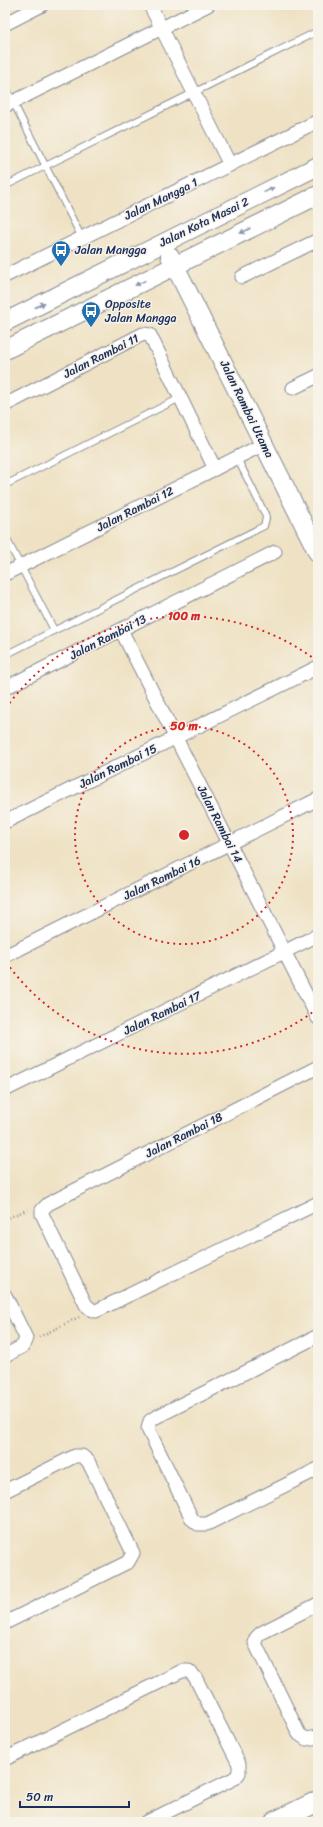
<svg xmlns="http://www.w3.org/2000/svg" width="323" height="1827" font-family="Sriracha,sans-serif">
<rect width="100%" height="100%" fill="#f7f3e8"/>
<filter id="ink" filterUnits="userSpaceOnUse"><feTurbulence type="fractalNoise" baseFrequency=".025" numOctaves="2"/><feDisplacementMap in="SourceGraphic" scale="8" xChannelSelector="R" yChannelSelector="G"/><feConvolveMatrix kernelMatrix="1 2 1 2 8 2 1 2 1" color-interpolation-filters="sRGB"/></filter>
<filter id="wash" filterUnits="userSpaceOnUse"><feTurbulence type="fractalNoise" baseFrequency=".012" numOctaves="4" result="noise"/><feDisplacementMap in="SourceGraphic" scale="16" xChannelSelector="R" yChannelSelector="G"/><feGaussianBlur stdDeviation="0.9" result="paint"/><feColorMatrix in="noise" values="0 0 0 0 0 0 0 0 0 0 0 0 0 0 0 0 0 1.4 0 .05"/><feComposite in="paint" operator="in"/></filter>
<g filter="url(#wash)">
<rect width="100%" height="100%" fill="#efe2c4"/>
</g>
<g filter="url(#ink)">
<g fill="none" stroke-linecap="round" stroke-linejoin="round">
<g stroke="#858891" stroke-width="8">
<g id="lane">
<path d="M5 86 82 238"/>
<path d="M5 186 318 31"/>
<path d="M5 485 180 398"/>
<path d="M5 536 54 630"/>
<path d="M5 655 264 526 266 518 265 514 237 458"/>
</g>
</g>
<g stroke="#858891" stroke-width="15">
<g id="street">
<path d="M150 5 230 165"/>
<path d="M5 24 42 5"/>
<path d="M5 106 208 5"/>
<path d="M5 276 318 121"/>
<path d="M242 277 318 240"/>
<path d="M293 388 318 376"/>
<path d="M5 405 143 334 150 335 215 469"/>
<path d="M5 574 264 444"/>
<path d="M121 630 318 1018"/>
<path d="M5 688 275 552"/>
<path d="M5 822 318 667"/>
<path d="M5 956 318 799"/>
<path d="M318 1067 48 1204 42 1210V1214L86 1305 92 1310 96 1311 318 1203"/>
<path d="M5 1090 318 935"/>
<path d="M5 1295 26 1338 23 1346 5 1356"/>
<path d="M318 1336 156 1417 150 1421 148 1429 192 1519 198 1524H207L318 1469"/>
<path d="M5 1491 75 1456H82L88 1461 133 1553 128 1562 5 1623"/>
<path d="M318 1604 261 1633 256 1638 255 1643 299 1734 306 1739 318 1737"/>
<path d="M5 1759 182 1671H189L195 1677 239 1764V1773L235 1778 147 1822"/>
</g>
</g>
<g stroke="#858891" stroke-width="20">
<g id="secondary">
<path d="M170 256 318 553"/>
<path d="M5 322 318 166"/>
<path d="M5 350 318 195"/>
</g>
</g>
<g stroke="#858891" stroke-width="22">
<path id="primary" d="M275 1822 318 1801"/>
</g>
<g stroke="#858891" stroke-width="2.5" stroke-dasharray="1 3" stroke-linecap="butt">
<path d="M5 1219 29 1209"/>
<path d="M39 1337 79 1317"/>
</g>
<use href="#lane" stroke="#fff" stroke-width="6"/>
<use href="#street" stroke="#fff" stroke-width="13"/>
<use href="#secondary" stroke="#fff" stroke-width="18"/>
<use href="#primary" stroke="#fff" stroke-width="20"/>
</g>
<defs><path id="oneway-solid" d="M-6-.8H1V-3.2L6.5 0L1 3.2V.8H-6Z"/></defs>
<g fill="#8d97ae">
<use href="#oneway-solid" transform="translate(269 190) rotate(-26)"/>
<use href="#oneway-solid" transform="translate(245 231) rotate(154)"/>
<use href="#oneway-solid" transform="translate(140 283) rotate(154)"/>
<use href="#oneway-solid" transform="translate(40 305) rotate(-27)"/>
</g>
</g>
<g fill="none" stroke="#d62828" stroke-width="2" stroke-dasharray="2 4">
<circle cx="184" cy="835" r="109"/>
<path d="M317 1009A219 219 0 0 1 6 962M6 708A219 219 0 0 1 317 661"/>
</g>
<defs>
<g id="bus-pin" transform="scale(1)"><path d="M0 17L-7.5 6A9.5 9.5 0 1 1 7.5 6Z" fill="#1f6fb2" stroke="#f7f3e8"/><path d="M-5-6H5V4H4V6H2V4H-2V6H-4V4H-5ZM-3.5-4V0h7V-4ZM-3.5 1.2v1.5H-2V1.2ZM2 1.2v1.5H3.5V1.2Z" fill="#fff"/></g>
</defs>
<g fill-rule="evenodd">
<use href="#bus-pin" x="61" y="250"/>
<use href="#bus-pin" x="91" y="311"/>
</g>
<g text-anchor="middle" stroke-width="3" stroke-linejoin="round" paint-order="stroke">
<g font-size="12" fill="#1b2f5e" stroke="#f7f3e8">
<text transform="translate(161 199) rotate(-26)" y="4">Jalan Mangga 1</text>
<text transform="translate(204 222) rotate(-26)" y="4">Jalan Kota Masai 2</text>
<text transform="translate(101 356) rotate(-27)" y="4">Jalan Rambai 11</text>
<text transform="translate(247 409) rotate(64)" y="4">Jalan Rambai Utama</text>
<text transform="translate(135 509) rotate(-27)" y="4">Jalan Rambai 12</text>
<text transform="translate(108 637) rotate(-27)" y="4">Jalan Rambai 13</text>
<text transform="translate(118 766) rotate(-26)" y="4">Jalan Rambai 15</text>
<text transform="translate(220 824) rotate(63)" y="4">Jalan Rambai 14</text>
<text transform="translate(162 878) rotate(-26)" y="4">Jalan Rambai 16</text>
<text transform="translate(162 1013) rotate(-26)" y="4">Jalan Rambai 17</text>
<text transform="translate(184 1135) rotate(-27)" y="4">Jalan Rambai 18</text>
</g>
<g font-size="12" fill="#1b2f5e" stroke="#f7f3e8" text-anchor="start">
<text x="75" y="254">Jalan Mangga</text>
<text x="105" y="308">Opposite<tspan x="105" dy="14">Jalan Mangga</tspan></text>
</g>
</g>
<circle cx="184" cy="835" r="6" fill="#d62828" stroke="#f7f3e8" stroke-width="2"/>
<g font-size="12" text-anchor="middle" font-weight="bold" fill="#d62828" stroke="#f7f3e8" stroke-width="3" stroke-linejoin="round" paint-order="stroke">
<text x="184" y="620">100 m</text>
<text x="184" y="730">50 m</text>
</g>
<rect width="323" height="1827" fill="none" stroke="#f7f3e8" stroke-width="20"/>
<path d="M20 1801v6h109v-6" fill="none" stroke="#1b2f5e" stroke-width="2"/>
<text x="26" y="1801" font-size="12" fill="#1b2f5e" stroke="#f7f3e8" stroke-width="3" paint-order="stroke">50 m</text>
</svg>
